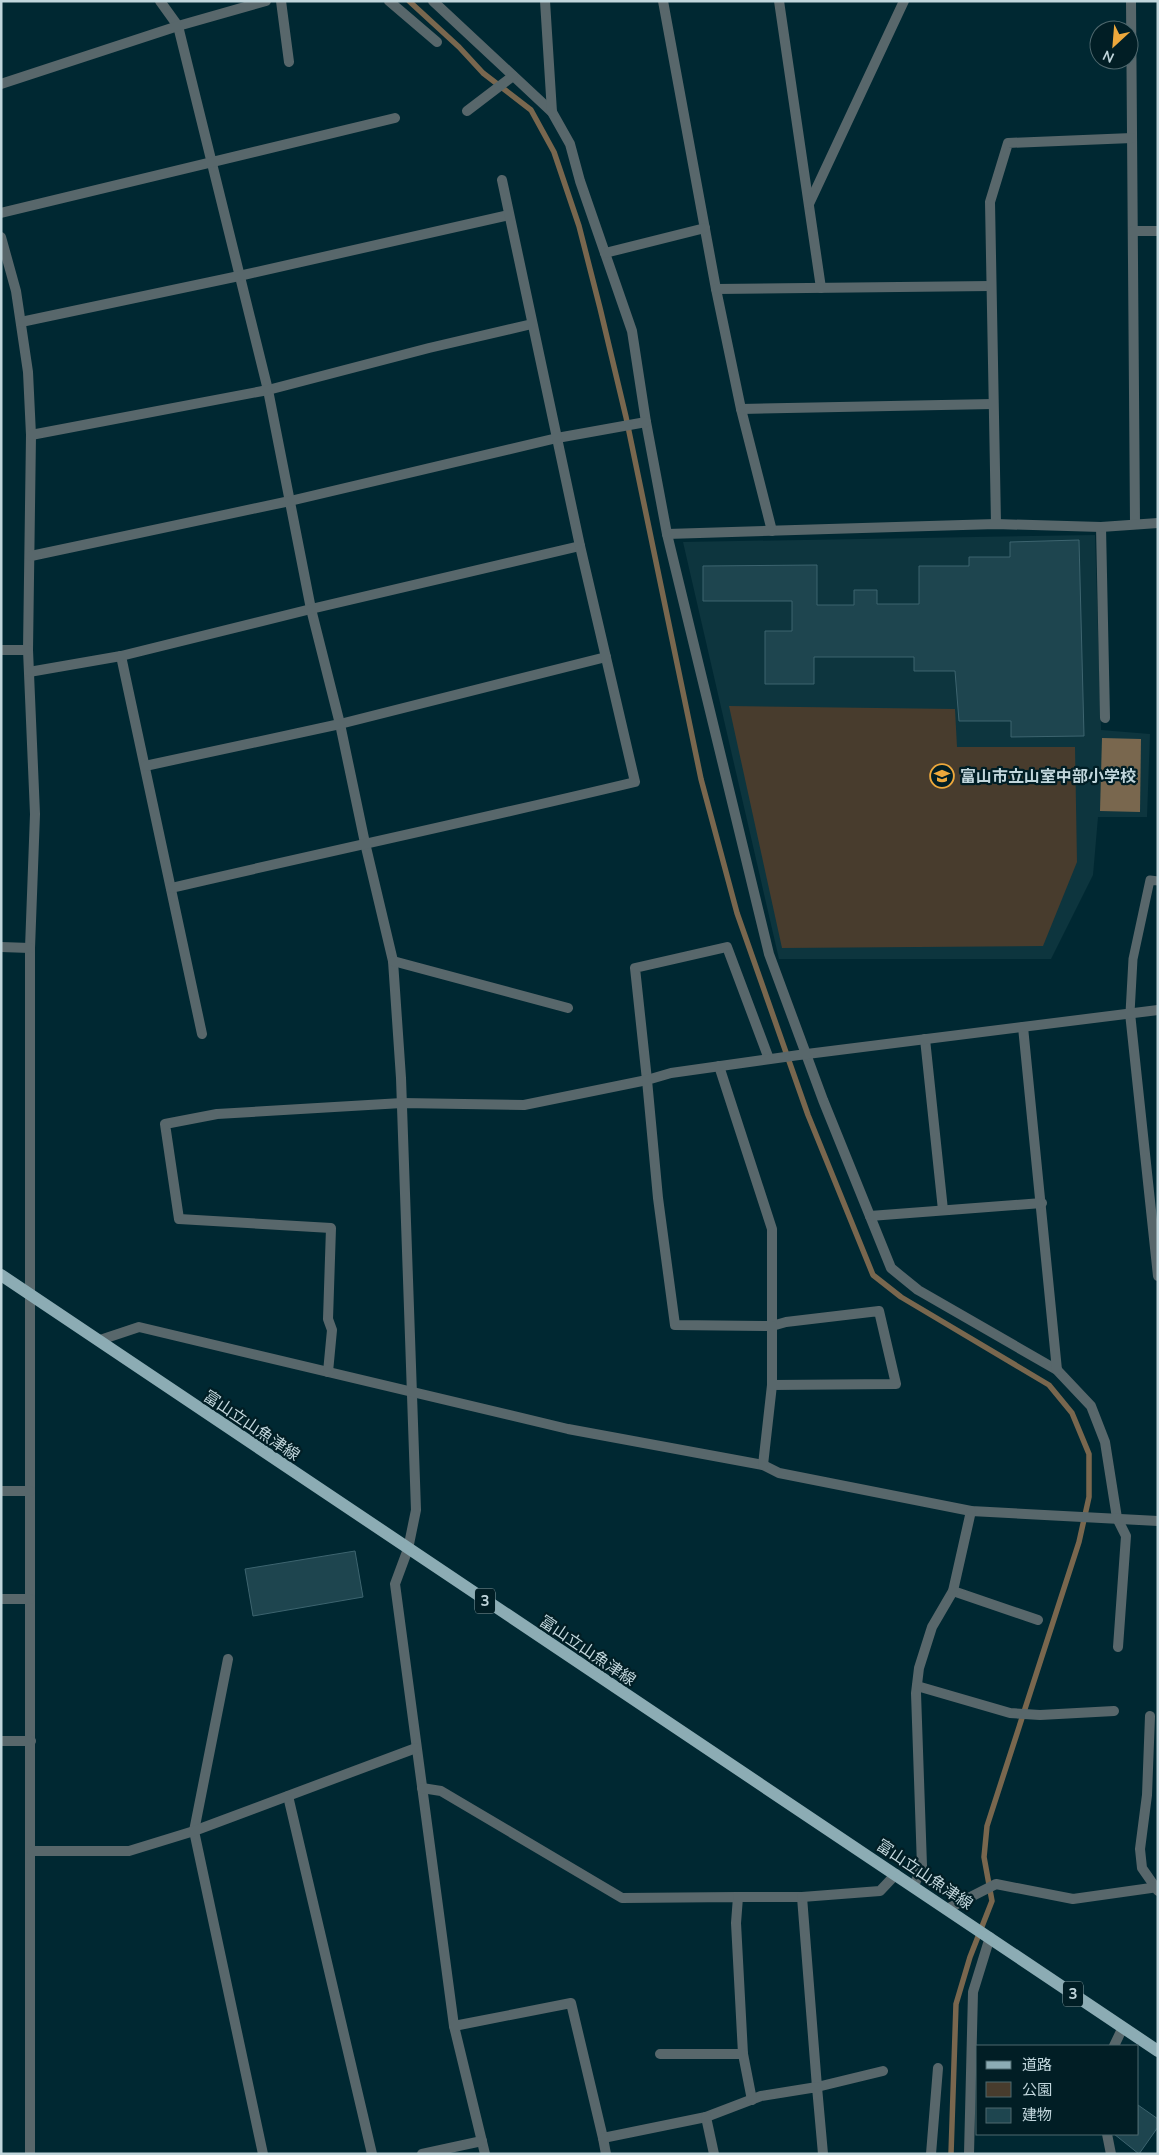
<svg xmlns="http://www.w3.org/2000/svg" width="1159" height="2155" font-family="'Nunito Sans','Noto Sans JP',sans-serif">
<rect width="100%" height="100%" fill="#002832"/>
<path fill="#0d353e" d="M1095 535 1101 730 1150 734 1147 817H1098L1093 875 1051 959H779L683 542Z"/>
<path fill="#483c2d" d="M729 706 955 709 957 747H1075L1077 862 1043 946 782 948Z"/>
<path fill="#79674e" d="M1102 738 1141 739 1140 812 1100 811Z"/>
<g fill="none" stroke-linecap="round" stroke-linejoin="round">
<path stroke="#79674e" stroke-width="5.5" d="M409 1 459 47 483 73 531 110 554 152 579 226 600 308 626 417 701 779 737 913 808 1115 873 1275 901 1297 1049 1385 1072 1413 1089 1454V1497L1079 1542 987 1826 984 1857 992 1901 970 1957 956 2004 951 2154"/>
</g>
<g fill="#1e454f" stroke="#3d646f">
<path d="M1079 540 1084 736 1011 737V721H959L955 671H914V657H814V684H765V631H792V601H703V566L817 565V605H854V590H877V604H919V566H969V557H1010V542Z"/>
<path d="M355 1551 363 1597 253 1616 245 1569Z"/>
<path d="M1138 2105 1158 2119V2127L1139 2154 1114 2134H1138Z"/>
</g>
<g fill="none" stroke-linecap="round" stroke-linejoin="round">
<path stroke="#58676b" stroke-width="9" d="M1130 1013 1133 959 1150 880 1158 881"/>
<g stroke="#58676b" stroke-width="10">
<path d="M160 1 178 26 268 390 311 609 340 724 365 843 393 961 401 1078 416 1510 408 1549 395 1584 454 2026 485 2154"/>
<path d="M281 1 289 62"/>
<path d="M389 1 437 42"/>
<path d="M433 1 552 112 570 144 580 181 632 331 646 422 667 534 769 954 823 1100 891 1268 918 1290 1057 1370 1091 1406 1105 1442 1117 1518 1126 1536 1118 1647"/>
<path d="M545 1 552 112"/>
<path d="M663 1 716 289 741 409 772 531"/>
<path d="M779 1 821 288"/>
<path d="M1131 1 1135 524"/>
<path d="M1 84 178 26 266 1"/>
<path d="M467 111 513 76"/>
<path d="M809 204 904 1"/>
<path d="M1 213 395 118"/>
<path d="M1133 231H1158"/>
<path d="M1 237 16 291 28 372 31 435 28 650 35 814 30 948V2154"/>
<path d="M605 253 705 228"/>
<path d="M716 289 991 286"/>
<path d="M21 322 239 276 509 215"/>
<path d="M741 409 993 404"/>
<path d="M31 435 268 390 429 348 532 324"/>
<path d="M996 524 990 202 1008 143 1132 138"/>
<path d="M1101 527 1105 718"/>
<path d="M667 534 996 524 1101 527 1158 523"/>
<path d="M31 556 290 501 557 438 646 422"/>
<path d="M1 650H28"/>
<path d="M121 656 202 1034"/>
<path d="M29 672 121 656 311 609 580 546"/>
<path d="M145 766 340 724 606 657"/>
<path d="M171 888C326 852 481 819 635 782L580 546 502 180"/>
<path d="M1 947 30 948"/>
<path d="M393 961 568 1008"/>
<path d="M1130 1013 1158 1276"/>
<path d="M1023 1027 1057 1370"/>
<path d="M925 1039 943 1210"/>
<path d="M719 1066 772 1229V1326L786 1322 879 1311 896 1384 772 1385"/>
<path d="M870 1216 1042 1203"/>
<path d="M100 1340 139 1327 568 1429 763 1465 779 1473 971 1511 1158 1521"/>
<path d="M328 1372 332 1330 328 1319 331 1228 179 1219 165 1124 217 1114 402 1103 524 1105 647 1080 635 968 727 947 769 1059"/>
<path d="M763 1465 772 1385V1326L675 1325 658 1198 647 1080 671 1073 799 1055 1158 1010"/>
<path d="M1 1491H30"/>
<path d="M953 1591 1038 1620"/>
<path d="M1 1599H30"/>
<path d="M228 1659 194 1831 263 2154"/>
<path d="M917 1686 1010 1713 1040 1715 1114 1711"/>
<path d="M1150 1716 1147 1795 1140 1849 1142 1868 1158 1891"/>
<path d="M1 1741H31"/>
<path d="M422 1788 441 1791 622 1898 738 1897 736 1923 743 2054"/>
<path d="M288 1796 372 2154"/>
<path d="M32 1851H129L194 1831 416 1748"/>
<path d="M914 1886 922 1866 916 1693 919 1668 932 1627 953 1591 971 1511"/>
<path d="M738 1897H802L817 2087 883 2071"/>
<path d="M802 1897 880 1891 896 1874"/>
<path d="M947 1909 996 1884 1073 1899 1158 1887"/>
<path d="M454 2026 571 2003 603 2138 706 2117 761 2096 817 2087 823 2154"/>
<path d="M1114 2046 1123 2027"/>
<path d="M660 2054H743L752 2100"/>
<path d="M706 2117 714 2154"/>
<path d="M1107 2134 1111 2154"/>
<path d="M603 2138 606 2154"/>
<path d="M422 2154 482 2141"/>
<path d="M931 2154 938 2068"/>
<path d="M969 2154 973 1992 990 1937"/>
</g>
<path stroke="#8cacb4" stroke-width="12" d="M1 1275 1158 2051"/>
</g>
<defs>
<g id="school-ring" transform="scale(1.25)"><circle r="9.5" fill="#011e25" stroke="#eda83c" stroke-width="1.5"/><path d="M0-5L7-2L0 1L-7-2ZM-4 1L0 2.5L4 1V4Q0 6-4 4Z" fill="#eda83c"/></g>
</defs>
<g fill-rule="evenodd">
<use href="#school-ring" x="942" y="776"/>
</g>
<g text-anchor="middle" stroke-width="4.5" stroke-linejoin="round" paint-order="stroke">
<g fill="#011e25" stroke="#879fa5" stroke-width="1">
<rect x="475" y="1588.5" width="20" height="25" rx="4"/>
<rect x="1063" y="1981.5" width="20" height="25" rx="4"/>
</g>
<g font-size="15" font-weight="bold" fill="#c1d6dc">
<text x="485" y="1606">3</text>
<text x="1073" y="1999">3</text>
</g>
<g font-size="16" font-weight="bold" fill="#c1d6dc" stroke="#011e25" text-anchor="start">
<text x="960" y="782">富山市立山室中部小学校</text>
</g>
<g font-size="16" fill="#c1d6dc" stroke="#011e25">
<text transform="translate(252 1425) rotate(34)" y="6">富山立山魚津線</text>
<text transform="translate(588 1650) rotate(34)" y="6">富山立山魚津線</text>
<text transform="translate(925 1874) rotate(34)" y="6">富山立山魚津線</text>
</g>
</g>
<rect width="1159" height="2155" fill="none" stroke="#c1d6dc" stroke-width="5"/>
<rect x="976" y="2045" width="162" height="90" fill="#011e25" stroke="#4e686e"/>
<rect x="986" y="2061" width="25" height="8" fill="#8cacb4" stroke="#4e686e"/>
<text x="1022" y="2070" font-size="15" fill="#c1d6dc">道路</text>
<rect x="986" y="2082" width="25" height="15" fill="#483c2d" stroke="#4e686e"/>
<text x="1022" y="2095" font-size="15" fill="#c1d6dc">公園</text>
<rect x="986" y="2108" width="25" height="15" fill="#1e454f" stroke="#4e686e"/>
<text x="1022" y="2120" font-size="15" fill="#c1d6dc">建物</text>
<g transform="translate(1114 45) rotate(206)"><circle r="24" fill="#011e25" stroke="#4e686e"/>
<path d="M0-4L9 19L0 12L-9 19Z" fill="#eda83c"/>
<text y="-8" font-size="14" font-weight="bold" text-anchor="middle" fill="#c1d6dc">N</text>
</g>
</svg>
